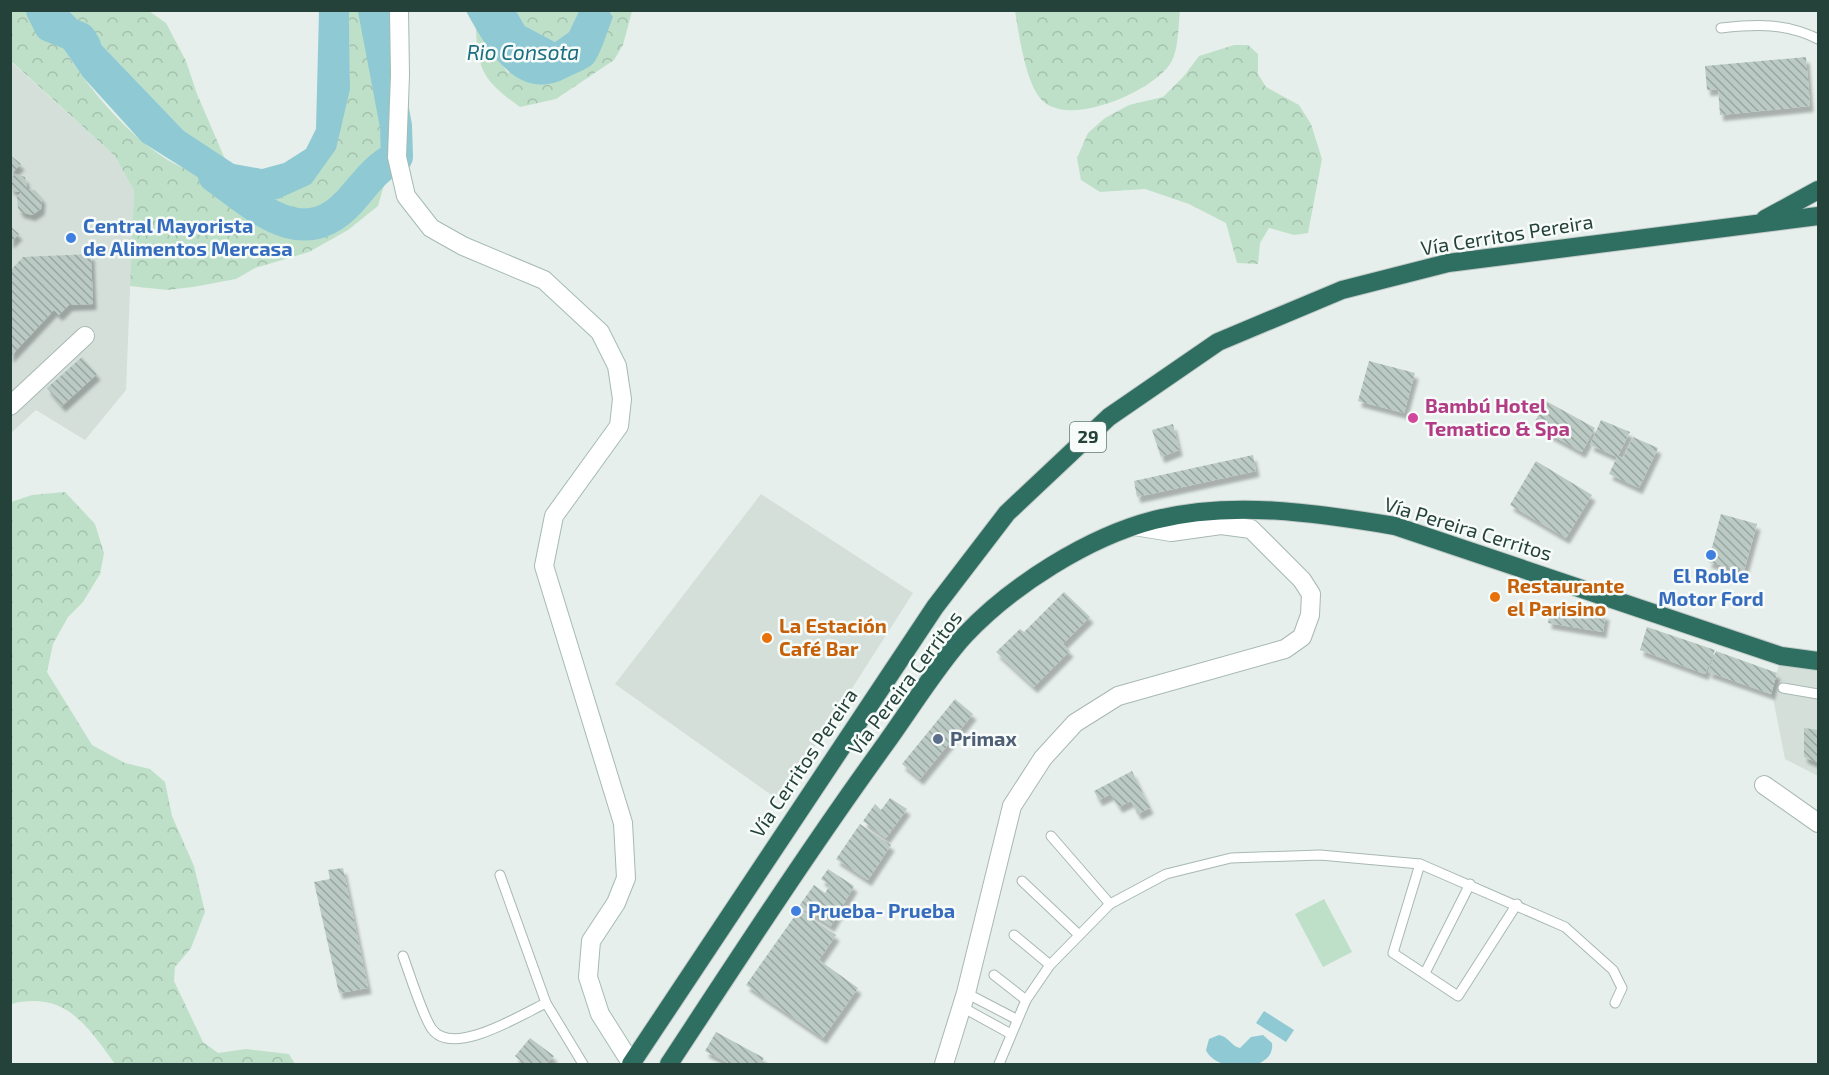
<svg xmlns="http://www.w3.org/2000/svg" width="1829" height="1075" font-family="'Exo 2',sans-serif">
<defs>
<pattern id="forest-crowns" width="20" height="18" patternUnits="userSpaceOnUse" patternTransform="scale(1.5)"><rect width="20" height="18" fill="#bfe0c8"/><path d="M2 6a3 3 0 1 1 6 0M12 15a3 3 0 1 1 6 0" fill="none" stroke="#a4c1ad"/></pattern>
<pattern id="building-back-hatch" width="6" height="6" patternUnits="userSpaceOnUse" patternTransform="scale(1.5)"><rect width="6" height="6" fill="#bbcac4"/><path d="M-1 5l2 2M0 0l6 6M5-1l2 2" fill="none" stroke="#98a6a0"/></pattern>
<filter id="shadow"><feDropShadow dx="3.5" dy="6" stdDeviation="1.5" flood-color="#0004"/></filter>
</defs>
<rect width="100%" height="100%" fill="#e6efeb"/>
<g fill="#d4dfda">
<path d="M10 61 115 156 134 191 126 390 85 440 36 410 11 433Z"/>
<path d="M761 494 913 593 780 801 615 684Z"/>
<path d="M1781 656 1818 661V776L1785 759 1772 693Z"/>
</g>
<g fill="url(#forest-crowns)">
<path d="M10 11H42C69 65 125 140 181 167 211 181 246 188 278 199L350 89 349 11H399L397 157 388 171 378 206 348 230 309 252 255 268 236 279 193 287 167 290 130 286 134 191 115 156 11 61Z"/>
<path d="M69 11H149L166 23 186 61 197 94 225 159 184 131Z"/>
<path d="M516 11H579L569 32 555 42 525 26Z"/>
<path d="M609 11H632L623 45 614 60 556 99 520 107C485 82 477 71 476 28L508 73 613 18Z"/>
<path d="M1015 11V10L1180 11C1178 26 1179 51 1170 64 1152 92 1065 130 1040 98 1025 79 1019 34 1015 11Z"/>
<path d="M1234 45H1248L1258 54V74L1266 87 1299 105 1311 124 1322 159 1308 233 1294 235 1269 228 1260 243 1258 264 1237 263 1226 223 1189 204 1145 189 1100 192 1081 180 1077 158 1088 133 1105 118 1129 105 1163 97 1184 76 1199 56Z"/>
<path d="M65 492 95 524 104 553 100 574 83 602 68 617 53 644 47 672 92 745 125 763 150 769 165 782 172 816 194 866 205 912 191 948 175 967 174 981 203 1042 218 1053 246 1049 289 1054 295 1064H115C86 1024 65 991 11 1004V502L32 495Z"/>
</g>
<path fill="#bfe0c8" d="M1324 899 1352 952 1323 967 1295 914Z"/>
<g fill="#8ec9d4">
<path d="M42 11H69L184 131 234 164 262 169 284 163 306 149 316 129 319 11H349L350 89 336 149 311 184 278 199 249 201 223 193 142 142 83 77 61 45Z"/>
<path d="M466 11H516L525 26 555 42 569 32 579 11H609L613 17C607 31 603 48 595 61 591 68 576 73 568 77 517 105 487 49 466 11Z"/>
<path d="M1264 1011 1294 1030 1286 1042 1256 1023Z"/>
<path d="M1219 1035C1229 1037 1231 1046 1240 1048L1251 1037 1263 1035 1272 1043C1276 1073 1215 1073 1206 1050L1209 1039Z"/>
</g>
<g fill="none" stroke-linecap="round" stroke-linejoin="round">
<g stroke="#8ec9d4" stroke-width="32">
<path d="M42 10 50 26 80 38 85 46"/>
<path d="M214 176C257 207 303 253 350 201 365 184 377 166 397 157L396 126 374 10"/>
</g>
</g>
<g fill="url(#building-back-hatch)" filter="url(#shadow)">
<path d="M1806 57 1810 106 1720 115 1718 89 1707 90 1705 66Z"/>
<path d="M10 155 21 164 10 175Z"/>
<path d="M16 174 25 177 27 186 25 189 35 190 42 198 41 209 32 215 21 212 18 208 17 197 21 192H16L10 187V178Z"/>
<path d="M10 226 19 234 10 243Z"/>
<path d="M91 254 93 304 69 305 59 315 54 310 10 357V271L23 257Z"/>
<path d="M82 357 97 374 62 406 47 388Z"/>
<path d="M1369 361 1415 373 1404 413 1358 401Z"/>
<path d="M1546 401 1595 428 1582 452 1533 425Z"/>
<path d="M1601 420 1630 432 1618 456 1623 458 1633 437 1658 448 1639 488 1609 474 1617 457 1590 445Z"/>
<path d="M1173 424 1179 450 1161 457 1152 430Z"/>
<path d="M1253 455 1256 471 1137 497 1134 481Z"/>
<path d="M1536 461 1592 495 1566 538 1510 505Z"/>
<path d="M1721 514 1757 524 1744 571 1708 562Z"/>
<path d="M1064 592 1090 617 1063 644 1070 651 1034 687 996 652 1020 629 1024 632Z"/>
<path d="M1551 606 1606 614 1603 632 1548 623Z"/>
<path d="M1647 627 1715 650 1705 674 1640 650Z"/>
<path d="M1716 651 1777 673 1771 694 1708 672Z"/>
<path d="M955 699 973 714 920 779 902 764Z"/>
<path d="M1804 728 1818 730V763L1804 757Z"/>
<path d="M1132 771 1150 808 1138 814 1131 801 1119 807 1111 794 1099 800 1094 791Z"/>
<path d="M890 798 907 809 886 838 863 821 875 804 881 810Z"/>
<path d="M860 824 891 845 868 880 836 859Z"/>
<path d="M343 868 368 988 339 993 314 882 330 879 328 870Z"/>
<path d="M828 869 854 886 831 926 799 906 814 885 825 893 830 885 821 879Z"/>
<path d="M799 910 836 935 819 960 858 988 823 1038 746 985Z"/>
<path d="M716 1032 764 1058 760 1064H730L705 1051Z"/>
<path d="M530 1038 554 1056 545 1064H520L522 1062 515 1056Z"/>
</g>
<g fill="none" stroke-linecap="round" stroke-linejoin="round">
<g stroke="#a8b8b2" stroke-width="11">
<g id="lane">
<path d="M1721 28C1757 24 1786 23 1818 39"/>
<path d="M1783 688 1818 694"/>
<path d="M1051 836 1110 904"/>
<path d="M1420 864 1393 953 1458 996 1517 904"/>
<path d="M500 875 546 1003 583 1064"/>
<path d="M1022 881 1078 934"/>
<path d="M1014 935 1050 965"/>
<path d="M403 956C409 972 423 1017 432 1029 453 1058 522 1014 546 1003"/>
<path d="M1425 973 1470 884"/>
<path d="M994 975 1026 1000"/>
<path d="M966 993 1016 1019"/>
<path d="M962 1007 1011 1034"/>
<path d="M999 1064 1026 1000 1050 965 1110 904 1166 874 1231 858 1320 855 1420 864 1565 927 1613 970 1622 988 1615 1003"/>
</g>
</g>
<g stroke="#a8b8b2" stroke-width="20">
<g id="street">
<path d="M10 406 85 336"/>
<path d="M1764 785 1818 823"/>
<path d="M944 1064 966 993 1012 806 1043 758 1075 723 1118 696 1285 649 1302 637 1310 615 1311 594 1302 580 1251 529 1221 525 1171 532 1134 526"/>
</g>
</g>
<g stroke="#a4bbb3" stroke-width="20">
<path id="secondary" d="M399 10 400 75 397 157 406 196 431 228 463 246 544 280 600 332 617 366 622 399 619 426 554 516 544 566 623 823 626 878 616 903 591 941 588 977 600 1014 631 1063"/>
</g>
<g stroke="#c2cac8" stroke-width="20">
<g id="highway">
<path d="M1765 219 1818 190"/>
<path d="M631 1064 935 607 1007 513 1109 417 1218 342 1342 290 1448 263 1818 216"/>
<path d="M669 1064C740 956 810 848 886 743 910 710 938 664 965 635 1011 586 1088 537 1154 520 1232 500 1317 513 1395 526L1781 656 1818 661"/>
</g>
</g>
<use href="#lane" stroke="#fff" stroke-width="9"/>
<use href="#street" stroke="#fff" stroke-width="18"/>
<use href="#secondary" stroke="#fff" stroke-width="18"/>
<use href="#highway" stroke="#2f6f62" stroke-width="18"/>
</g>
<g fill="#3f7fe0" stroke="#f7fbf9" stroke-width="2">
<circle cx="71" cy="238" r="6"/>
<circle cx="1711" cy="555" r="6"/>
<circle cx="796" cy="911" r="6"/>
</g>
<circle fill="#d1479c" stroke="#f7fbf9" stroke-width="2" cx="1413" cy="418" r="6"/>
<g fill="#e8710a" stroke="#f7fbf9" stroke-width="2">
<circle cx="1495" cy="597" r="6"/>
<circle cx="767" cy="638" r="6"/>
</g>
<circle fill="#5c6f8a" stroke="#f7fbf9" stroke-width="2" cx="938" cy="739" r="6"/>
<g text-anchor="middle" stroke-width="5" stroke-linejoin="round" paint-order="stroke">
<rect fill="#f7fbf9" stroke="#637a73" stroke-width="1.5" x="1070" y="422" width="36" height="30" rx="4.5"/>
<g font-size="18" font-weight="bold" fill="#24423a">
<text x="1088" y="443">29</text>
</g>
<g font-size="20" font-weight="bold" fill="#366cbe" stroke="#f7fbf9" text-anchor="start">
<text x="83" y="233">Central Mayorista<tspan x="83" dy="23">de Alimentos Mercasa</tspan></text>
<text x="1711" y="583" text-anchor="middle">El Roble<tspan x="1711" dy="23">Motor Ford</tspan></text>
<text x="808" y="918">Prueba- Prueba</text>
</g>
<g font-size="20" fill="#24423a" stroke="#f7fbf9">
<text transform="translate(1507 235) rotate(-9)" y="7">Vía Cerritos Pereira</text>
<text transform="translate(1468 529) rotate(17)" y="7">Vía Pereira Cerritos</text>
<text transform="translate(905 683) rotate(-53)" y="7">Vía Pereira Cerritos</text>
<text transform="translate(804 763) rotate(-56)" y="7">Vía Cerritos Pereira</text>
</g>
<g font-size="20" font-weight="bold" fill="#b23c85" stroke="#f7fbf9" text-anchor="start">
<text x="1425" y="413">Bambú Hotel<tspan x="1425" dy="23">Tematico &amp; Spa</tspan></text>
</g>
<g font-size="20" font-weight="bold" fill="#c56008" stroke="#f7fbf9" text-anchor="start">
<text x="1507" y="593">Restaurante<tspan x="1507" dy="23">el Parisino</tspan></text>
<text x="779" y="633">La Estación<tspan x="779" dy="23">Café Bar</tspan></text>
</g>
<g font-size="20" font-weight="bold" fill="#4e5e75" stroke="#f7fbf9" text-anchor="start">
<text x="950" y="746">Primax</text>
</g>
<g font-size="21" font-style="italic" fill="#1c6f80" stroke="#f7fbf9">
<text x="523" y="60">Rio Consota</text>
</g>
</g>
<rect width="1829" height="1075" fill="none" stroke="#24423a" stroke-width="24"/>
</svg>
